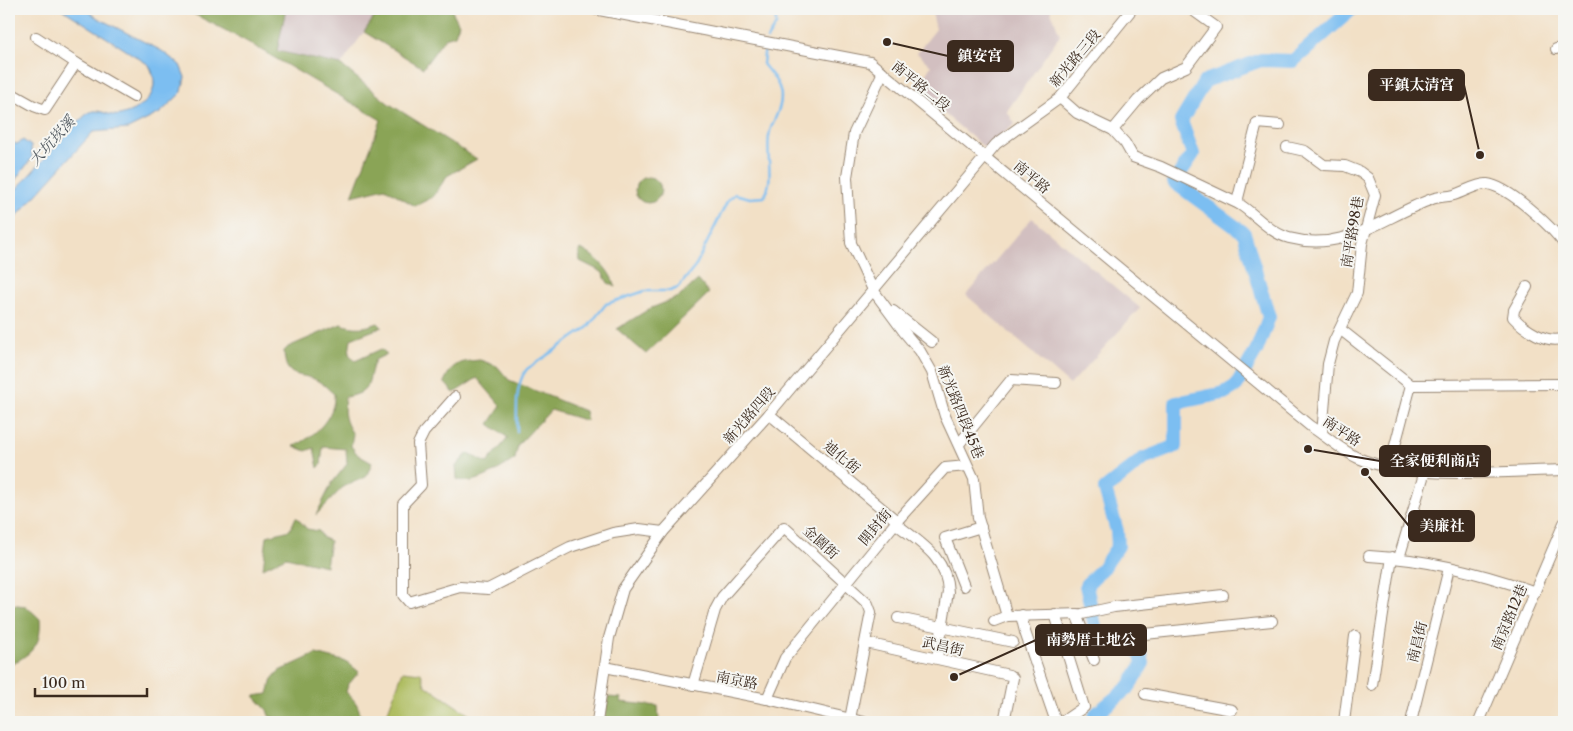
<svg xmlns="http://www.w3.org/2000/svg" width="1573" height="731" font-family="'Libre Caslon Text','Noto Serif TC',serif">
<rect width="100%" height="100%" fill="#f6f6f2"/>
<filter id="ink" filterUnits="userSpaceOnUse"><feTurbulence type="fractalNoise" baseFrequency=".02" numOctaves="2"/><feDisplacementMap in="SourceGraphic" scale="10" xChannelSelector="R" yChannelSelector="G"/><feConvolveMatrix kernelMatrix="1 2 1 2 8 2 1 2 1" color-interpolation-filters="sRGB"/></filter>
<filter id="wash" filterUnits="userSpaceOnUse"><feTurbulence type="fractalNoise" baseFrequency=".0096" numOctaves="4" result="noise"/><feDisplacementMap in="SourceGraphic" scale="20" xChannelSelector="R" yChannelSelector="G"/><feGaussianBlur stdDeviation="1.12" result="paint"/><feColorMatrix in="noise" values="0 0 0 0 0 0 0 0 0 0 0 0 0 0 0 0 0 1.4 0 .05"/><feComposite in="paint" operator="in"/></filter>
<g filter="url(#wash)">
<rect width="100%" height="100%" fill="#f2e0c6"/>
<g fill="#d2bfc0">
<path d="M286 9H380L341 65 277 51Z"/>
<path d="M931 9H1050L1060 35 1007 111 1015 124 985 148 916 90 931 66 917 53 936 29Z"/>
<path d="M1032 218 1140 308 1070 385 966 295Z"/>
</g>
<path fill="#adbc5f" stroke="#74733e" d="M403 671 421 673 425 685 480 722H384Z"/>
<g fill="#8aa456" stroke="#62673a">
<path d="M184 9H286L277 51 341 65 388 103 477 159 447 176 433 197 415 206 385 188 352 196 381 120 244 40Z"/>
<path d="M380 9H451L459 24 455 35 445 38 423 68 364 32Z"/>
<circle cx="648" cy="190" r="13"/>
<path d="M581 249C599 259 608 268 616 287L608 283 602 272 580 261 579 253Z"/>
<path d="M698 280 709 293 646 354 617 329 649 309 679 297Z"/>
<path d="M378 323 382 327 351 339 349 354 355 361 381 349 387 354 375 360C366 382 374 393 345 397 343 413 344 421 353 434L351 446 358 455 372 463 366 477 344 486 316 515 332 483 347 464 346 449 323 447 321 465 318 468 314 448 306 451 294 446C313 438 336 417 334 394 329 390 324 384 318 381 300 371 285 382 284 351L288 347 341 324C355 329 364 328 378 323Z"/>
<path d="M480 360 497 366 509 380 585 411 587 421 551 410 518 445 515 459C501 468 474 488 457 479L456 466 468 453 487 463 508 438 489 424 501 406 477 378 454 393 444 382C453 362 459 362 480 360Z"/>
<path d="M296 517 307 529 319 531 323 538 330 541 326 566 286 557 263 568 267 536 290 530Z"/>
<path d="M9 604 26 606 40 619C42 647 31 653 9 666Z"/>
<path d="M316 654 347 662 359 672 348 685 346 692C356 701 361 708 360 722H283L269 716 267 710 254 696 268 694 272 679 279 671Z"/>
<path d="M608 697 621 698V702L658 706 659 722H604Z"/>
</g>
<g fill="#7bbef1" stroke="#5b7488">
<path d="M62 9H86L96 17 162 51 180 65 185 77 182 92 160 113 128 129 93 132 9 225V197L78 122C83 118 87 112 94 111 102 110 111 117 120 115 146 108 163 91 149 65Z"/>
<path d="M23 140 31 146 32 158 9 188V142L17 144Z"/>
</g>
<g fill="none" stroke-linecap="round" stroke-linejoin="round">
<g stroke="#7bbef1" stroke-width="2.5">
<path d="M767 39 776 25V19L768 9"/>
<path d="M517 432C517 413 514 385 527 369L587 328 606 304 645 291H670L678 288 695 267 728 200 735 194 750 198 764 197C776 177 764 153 770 131 774 118 784 106 780 90 778 80 769 72 763 64L765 45"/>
</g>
<path stroke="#7bbef1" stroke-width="14" d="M1093 722 1096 714 1129 687 1143 663 1140 651 1098 640 1086 585 1103 568 1118 546 1117 531 1105 489 1143 459 1176 446V403L1224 393 1236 386 1257 349 1269 317 1244 233 1174 182 1193 154 1181 121 1205 81 1261 60 1293 61 1352 9"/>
</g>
</g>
<g filter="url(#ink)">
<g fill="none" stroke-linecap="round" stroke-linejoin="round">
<g stroke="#968572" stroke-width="12">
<g id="minor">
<path d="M594 9 870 62 1310 426C1326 436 1342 451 1358 458 1411 481 1506 471 1564 470"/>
<path d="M1556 49 1564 47"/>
<path d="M76 63 134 97"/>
<path d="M883 72 854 133 847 177 851 243 873 290 904 332 920 351 932 372 945 416 974 479 978 518 1007 616"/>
<path d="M9 92 34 106 45 110 76 63 36 37"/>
<path d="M1060 98 1077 113 1113 130 1125 143 1133 157 1161 167 1239 204"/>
<path d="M1280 125 1257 123 1238 198 1239 204C1255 214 1270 233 1289 238 1346 253 1382 217 1432 199 1439 196 1447 197 1454 195 1464 192 1478 183 1487 184 1508 186 1552 227 1564 244"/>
<path d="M1113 130 1138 100 1161 78 1186 67 1216 27 1191 9"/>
<path d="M1287 147 1305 151 1324 165 1345 166 1360 172 1368 178 1375 195 1362 244 1357 293 1334 341 1328 364 1322 434"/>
<path d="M1527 287 1514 310 1513 317C1524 329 1548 345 1564 338"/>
<path d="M893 311 932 342"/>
<path d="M1340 329 1411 385 1389 468"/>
<path d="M1411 385 1564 384"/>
<path d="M455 397 424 432 418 444 421 485 403 504V595L409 602 460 587 488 589 570 547 613 533 639 529 663 532"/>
<path d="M769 414 897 521"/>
<path d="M959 444 1011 380 1056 383"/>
<path d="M895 523C920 543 947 557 948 592L937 658"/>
<path d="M1369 556C1425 559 1482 573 1535 592"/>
<path d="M1399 558 1425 471"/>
<path d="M964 586 945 538 981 527"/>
<path d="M1055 614 1084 707 1062 722"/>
<path d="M1076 614 1094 660"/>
<path d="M1021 615 1025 632 1056 722"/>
<path d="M898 618 1013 642"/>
<path d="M994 621 1007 616 1082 614 1114 607 1223 595"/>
<path d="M1096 639 1272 621"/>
<path d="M866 643 1009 675 1013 678 1004 722"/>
<path d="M605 667 767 699 864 722"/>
<path d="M693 685 715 610 722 597 784 527 868 604 871 612 850 719"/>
<path d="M1372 685 1392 557"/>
<path d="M1145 694 1232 710"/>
<path d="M767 699 785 658 897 521 945 468 967 466"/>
<path d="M597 722 609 638 623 589 663 532 769 414 996 144 1060 98 1132 9"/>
<path d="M1344 722 1355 636"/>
<path d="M1411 722 1449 568"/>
<path d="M1479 722 1564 523"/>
</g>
</g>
<use href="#minor" stroke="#fff" stroke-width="10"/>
</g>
</g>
<g text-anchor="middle" stroke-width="4" stroke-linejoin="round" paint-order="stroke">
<g font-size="14" fill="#3b2a1e" stroke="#f6f6f2">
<text transform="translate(1075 58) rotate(-50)" y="5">新光路三段</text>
<text transform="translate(921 86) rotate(39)" y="5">南平路二段</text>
<text transform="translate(1032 177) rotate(40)" y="5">南平路</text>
<text transform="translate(1352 232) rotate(-80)" y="5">南平路98巷</text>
<text transform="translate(961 412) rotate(68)" y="5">新光路四段45巷</text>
<text transform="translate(749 415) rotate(-49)" y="5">新光路四段</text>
<text transform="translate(1342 431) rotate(34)" y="5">南平路</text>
<text transform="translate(842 457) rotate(40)" y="5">迪化街</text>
<text transform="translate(875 527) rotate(-50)" y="5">開封街</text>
<text transform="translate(821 542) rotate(42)" y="5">金園街</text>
<text transform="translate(1509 617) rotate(-67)" y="5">南京路12巷</text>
<text transform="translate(1417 642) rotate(-76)" y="5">南昌街</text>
<text transform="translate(943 646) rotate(13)" y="5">武昌街</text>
<text transform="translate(737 680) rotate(11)" y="5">南京路</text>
</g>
<g font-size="15" font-style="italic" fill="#4e565d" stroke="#f6f6f2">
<text transform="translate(52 141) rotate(-48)" y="5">大坑崁溪</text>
</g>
</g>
<path fill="none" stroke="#3b2a1e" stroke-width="2" d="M887 42L948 56M1480 155L1464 85M1308 449L1380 461M1365 472L1409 526M954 677L1036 640"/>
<g fill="#3b2a1e" stroke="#f6f6f2" stroke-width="2">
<circle cx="887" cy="42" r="5"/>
<circle cx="1480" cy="155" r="5"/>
<circle cx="1308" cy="449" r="5"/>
<circle cx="1365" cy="472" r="5"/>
<circle cx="954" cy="677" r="5"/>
</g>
<g fill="#3b2a1e" stroke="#3b2a1e" stroke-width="2">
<rect x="948" y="41" width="65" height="30" rx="5"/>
<rect x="1369" y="70" width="95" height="30" rx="5"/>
<rect x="1380" y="446" width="110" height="30" rx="5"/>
<rect x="1409" y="511" width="65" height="30" rx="5"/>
<rect x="1036" y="625" width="110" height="30" rx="5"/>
</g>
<g font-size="15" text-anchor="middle" font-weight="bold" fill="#fff">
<text x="980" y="61">鎮安宮</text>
<text x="1417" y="90">平鎮太清宮</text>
<text x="1435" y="466">全家便利商店</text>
<text x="1442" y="531">美廉社</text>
<text x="1091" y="645">南勢厝土地公</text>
</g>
<rect width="1573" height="731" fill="none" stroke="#f6f6f2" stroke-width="30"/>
<path d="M35 688v8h112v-8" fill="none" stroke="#3b2a1e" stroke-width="2.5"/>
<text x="42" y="688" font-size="15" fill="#3b2a1e" stroke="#f6f6f2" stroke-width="4" paint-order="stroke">100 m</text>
</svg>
